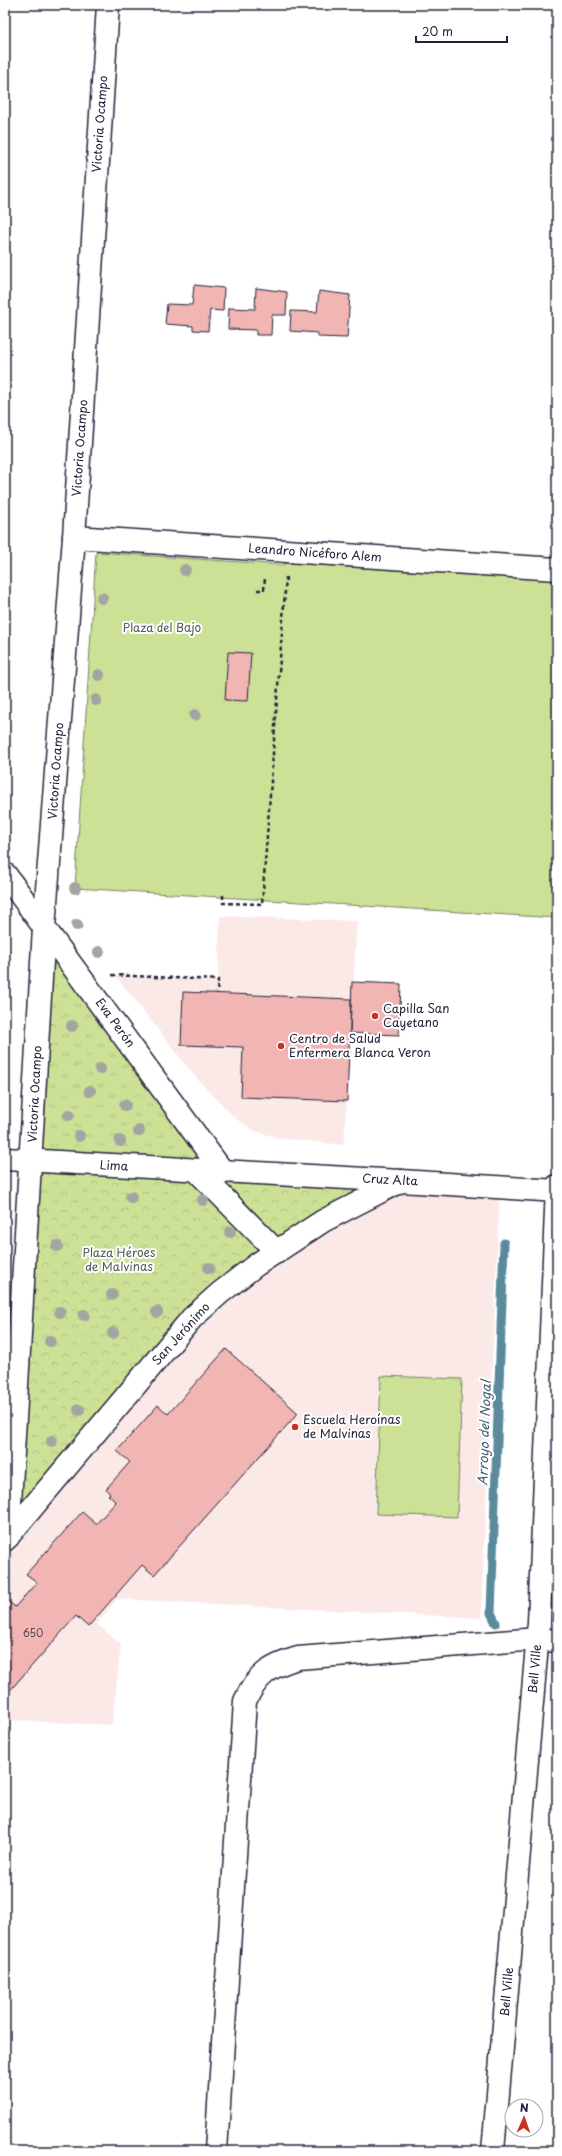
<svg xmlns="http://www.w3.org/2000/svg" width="562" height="2156" font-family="'Playpen Sans',sans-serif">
<defs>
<pattern id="grass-tufts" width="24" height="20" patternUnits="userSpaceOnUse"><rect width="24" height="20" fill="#cce196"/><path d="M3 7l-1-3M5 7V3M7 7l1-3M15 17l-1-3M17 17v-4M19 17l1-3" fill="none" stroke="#afc182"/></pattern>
<pattern id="forest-crowns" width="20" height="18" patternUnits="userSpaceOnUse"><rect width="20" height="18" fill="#cce196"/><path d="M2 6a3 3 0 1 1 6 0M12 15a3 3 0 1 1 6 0" fill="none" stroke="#afc182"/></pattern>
</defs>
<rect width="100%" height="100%" fill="#fff"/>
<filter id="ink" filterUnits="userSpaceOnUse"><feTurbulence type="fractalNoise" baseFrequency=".025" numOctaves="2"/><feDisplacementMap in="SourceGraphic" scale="8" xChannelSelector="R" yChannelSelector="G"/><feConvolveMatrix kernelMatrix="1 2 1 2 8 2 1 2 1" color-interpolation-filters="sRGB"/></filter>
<g filter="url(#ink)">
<g fill="#fbe9e8">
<path d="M220 916 357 921 344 1145 278 1138 255 1131 236 1119 197 1079 115 975 218 980Z"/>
<path d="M401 1181 500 1186 481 1618 117 1599 97 1624 121 1645 112 1725 5 1720V1540L192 1318Z"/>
</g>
<path fill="url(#grass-tufts)" stroke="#778268" d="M44 928 223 1172 31 1161Z"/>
<path fill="url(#forest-crowns)" stroke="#778268" d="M31 1161 401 1181 220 1293 8 1537Z"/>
<g fill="#cce196" stroke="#778268">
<path d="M96 552 282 565 287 563 557 580V918L75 888Z"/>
<path d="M381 1376 462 1379 457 1517 376 1514Z"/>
</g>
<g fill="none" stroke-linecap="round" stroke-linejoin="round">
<path stroke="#5a8a9c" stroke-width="9" d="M496 1623 491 1613 504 1243"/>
</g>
<g fill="#f1b5b3" stroke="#22223b">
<path d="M194 285 224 288 223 311 210 310 208 331 193 330V326L165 324 167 304 192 305Z"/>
<path d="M256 288 287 292 286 315H272L271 335H256V330L228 329 229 308 255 309Z"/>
<path d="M319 291 350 295 347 338 318 337V333L290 331 291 311 317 312Z"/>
<path d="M228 652 251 653 248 701 225 700Z"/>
<path d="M352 982 401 984 399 1035 350 1033Z"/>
<path d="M183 992 351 999 347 1101 241 1097 243 1047 181 1045Z"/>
<path d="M226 1349 298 1413 154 1575 142 1565 88 1627 76 1616 5 1696V1604L8 1601 15 1607 37 1582 26 1574 82 1512 96 1524 116 1502 108 1495 110 1494 106 1489 130 1462 117 1451 158 1405 168 1414Z"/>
</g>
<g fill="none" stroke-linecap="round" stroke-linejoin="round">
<g stroke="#22223b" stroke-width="25">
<g id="street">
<path d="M74 537 557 569"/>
<path d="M5 874 223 1172"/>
<path d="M5 1159 401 1181"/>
<path d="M196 1170 277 1252"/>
<path d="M8 1537 44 928 74 537 108 5"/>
<path d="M216 2151 245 1701C257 1675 270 1666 298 1658L537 1639 557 1641"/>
<path d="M493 2151 539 1622 557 1186"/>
</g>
</g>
<g stroke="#22223b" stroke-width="25">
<path id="secondary" d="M5 1540 192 1318 220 1293 256 1265 323 1221 401 1181 557 1191"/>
</g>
<g stroke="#22223b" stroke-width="2.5" stroke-dasharray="4 3" stroke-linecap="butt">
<path d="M257 590H264L265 577"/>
<path d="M223 895V903L262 904 286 577"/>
<path d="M112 975 218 980 217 994"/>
</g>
<use href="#street" stroke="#fff" stroke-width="22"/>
<use href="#secondary" stroke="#fff" stroke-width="22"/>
</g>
<g fill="#a2a5a2">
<circle cx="185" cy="570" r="6"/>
<circle cx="102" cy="598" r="6"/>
<circle cx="99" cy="675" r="6"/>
<circle cx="96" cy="700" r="6"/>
<circle cx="195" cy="715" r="6"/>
<circle cx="75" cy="888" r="6"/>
<circle cx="77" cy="925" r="6"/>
<circle cx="99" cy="952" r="6"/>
<circle cx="72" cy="1026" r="6"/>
<circle cx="100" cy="1069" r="6"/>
<circle cx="90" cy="1091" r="6"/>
<circle cx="125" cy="1105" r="6"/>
<circle cx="69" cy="1115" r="6"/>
<circle cx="139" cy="1131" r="6"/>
<circle cx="79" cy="1136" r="6"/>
<circle cx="120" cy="1141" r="6"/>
<circle cx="131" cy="1197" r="6"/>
<circle cx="203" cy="1200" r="6"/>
<circle cx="230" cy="1232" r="6"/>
<circle cx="57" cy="1246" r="6"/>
<circle cx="209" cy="1268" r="6"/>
<circle cx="112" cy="1295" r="6"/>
<circle cx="60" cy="1312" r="6"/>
<circle cx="157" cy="1312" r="6"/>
<circle cx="84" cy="1315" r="6"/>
<circle cx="113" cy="1333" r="6"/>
<circle cx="50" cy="1341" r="6"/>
<circle cx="79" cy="1410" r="6"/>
<circle cx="52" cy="1441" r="6"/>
</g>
</g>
<g fill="#c8321e" stroke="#fff" stroke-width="1.5">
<circle cx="375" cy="1016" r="4"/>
<circle cx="281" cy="1046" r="4"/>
<circle cx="295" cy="1427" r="4"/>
</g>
<g text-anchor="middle" stroke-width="4" stroke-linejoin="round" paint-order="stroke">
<g font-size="10" fill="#564759">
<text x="33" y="1637">650</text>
</g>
<g font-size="12" fill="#22223b" stroke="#fff">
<text transform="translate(100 124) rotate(-86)" y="4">Victoria Ocampo</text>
<text transform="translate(80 448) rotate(-86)" y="4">Victoria Ocampo</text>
<text transform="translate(315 553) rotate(4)" y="4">Leandro Nicéforo Alem</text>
<text transform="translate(56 771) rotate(-86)" y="4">Victoria Ocampo</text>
<text transform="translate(115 1023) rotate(54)" y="4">Eva Perón</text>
<text transform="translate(35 1094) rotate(-87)" y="4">Victoria Ocampo</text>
<text transform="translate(114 1166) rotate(3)" y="4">Lima</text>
<text transform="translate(390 1180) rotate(3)" y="4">Cruz Alta</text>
<text transform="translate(181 1334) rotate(-48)" y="4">San Jerónimo</text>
<text transform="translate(535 1669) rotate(-85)" y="4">Bell Ville</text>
<text transform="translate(507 1992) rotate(-85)" y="4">Bell Ville</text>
</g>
<g font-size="12" fill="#555b56" stroke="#fff">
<text x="162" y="632">Plaza del Bajo</text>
<text x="119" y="1257">Plaza Héroes<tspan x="119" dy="14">de Malvinas</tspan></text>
</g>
<g font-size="12" fill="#22223b" stroke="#fff" text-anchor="start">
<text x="383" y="1013">Capilla San<tspan x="383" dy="14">Cayetano</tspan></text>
<text x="289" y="1043">Centro de Salud<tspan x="289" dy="14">Enfermera Blanca Veron</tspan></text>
<text x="303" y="1424">Escuela Heroínas<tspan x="303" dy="14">de Malvinas</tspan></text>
</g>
<g font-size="13" font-style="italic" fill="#435f74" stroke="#fff">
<text transform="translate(484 1433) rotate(-88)" y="5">Arroyo del Nogal</text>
</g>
</g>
<rect width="562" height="2156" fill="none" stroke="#fff" stroke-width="20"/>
<rect x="10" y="10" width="542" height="2136" fill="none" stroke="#22223b" stroke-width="1.5" filter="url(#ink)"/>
<g transform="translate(524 2118) rotate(2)"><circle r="19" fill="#ffffff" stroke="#a7a7b1"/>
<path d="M0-3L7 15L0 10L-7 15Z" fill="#c8321e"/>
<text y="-6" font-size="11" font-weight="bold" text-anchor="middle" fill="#22223b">N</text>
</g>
<path d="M416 36v6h91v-6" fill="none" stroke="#22223b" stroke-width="2"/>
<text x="422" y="36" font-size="12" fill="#22223b" stroke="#ffffff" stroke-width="3" paint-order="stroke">20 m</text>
</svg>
